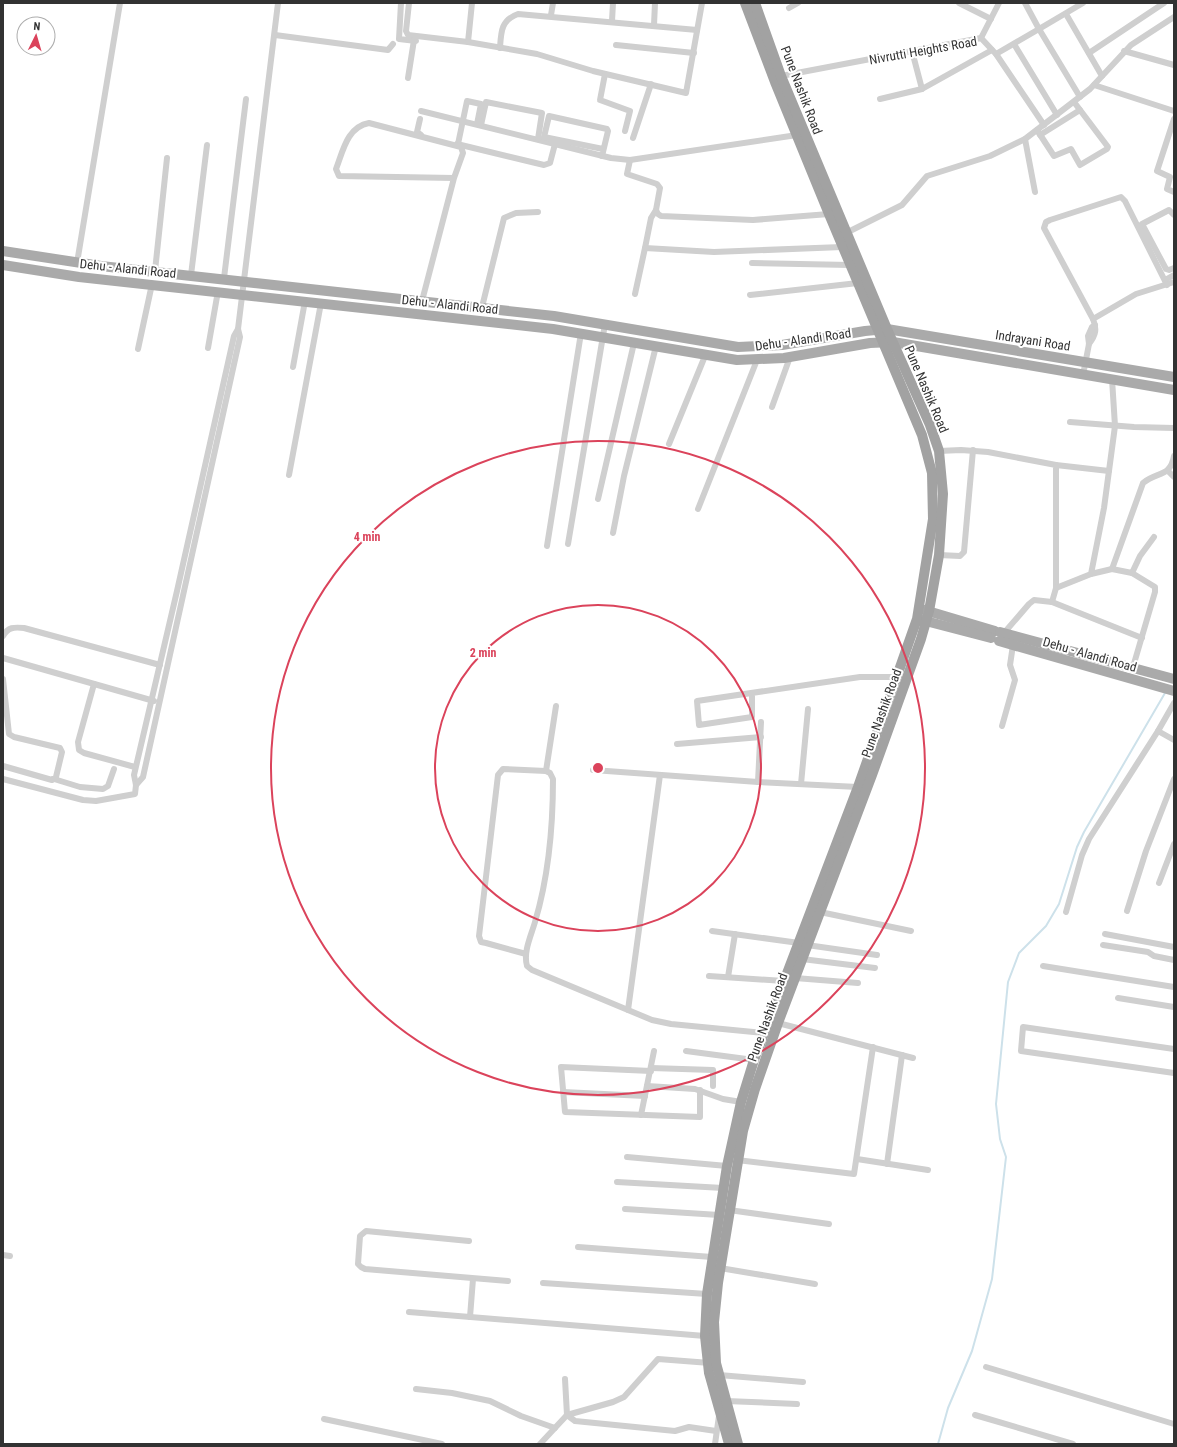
<svg xmlns="http://www.w3.org/2000/svg" width="1177" height="1447" font-family="'Roboto Condensed',sans-serif">
<rect width="100%" height="100%" fill="#fff"/>
<g fill="none" stroke-linecap="round" stroke-linejoin="round">
<path stroke="#cde1ea" stroke-width="2" d="M938 1444 948 1408 972 1351 992 1279 1006 1157 1000 1139 996 1104 1008 982 1019 953 1046 926 1059 904 1077 847 1084 832 1165 693"/>
<g stroke="#cfcfcf" stroke-width="6">
<path d="M401 3 399 39 416 41"/>
<path d="M409 3 406 31 408 35 468 42 537 54 593 71 686 93 702 3"/>
<path d="M959 3 991 19"/>
<path d="M1025 3 1039 29 1083 3"/>
<path d="M789 8 798 3"/>
<path d="M1066 14 1102 76"/>
<path d="M551 15 553 3"/>
<path d="M612 21 613 3"/>
<path d="M654 25 655 3"/>
<path d="M275 35 388 50 393 44"/>
<path d="M981 38 999 3"/>
<path d="M468 42 472 3"/>
<path d="M1014 44 1057 115"/>
<path d="M616 45 694 53"/>
<path d="M500 48C501 32 501 20 518 14L697 30"/>
<path d="M912 51 922 89 992 50"/>
<path d="M1124 51 1174 65"/>
<path d="M1089 53 1164 3"/>
<path d="M996 54 1039 29 1080 97"/>
<path d="M605 74 600 100 630 111 625 131"/>
<path d="M781 76 981 38 996 54 1044 125"/>
<path d="M408 78 414 40"/>
<path d="M1094 85 1174 111"/>
<path d="M880 99 922 89"/>
<path d="M421 111 611 158 630 160 797 135"/>
<path d="M420 119 417 132 421 135"/>
<path d="M1174 119 1157 171 1170 177 1167 189 1174 192"/>
<path d="M481 125 486 102 542 113 538 139"/>
<path d="M1037 130 1054 156 1071 149 1080 165 1107 149 1108 147 1074 102"/>
<path d="M1040 135 1080 110"/>
<path d="M633 138 651 84"/>
<path d="M1025 139 1035 192"/>
<path d="M457 144 544 165 550 163 555 144"/>
<path d="M458 144 467 101 481 104 477 124"/>
<path d="M602 156 608 131 607 129 549 116 544 137 603 149"/>
<path d="M630 160 627 174 657 184 660 188 656 210 658 214 661 216 753 220 829 214"/>
<path d="M656 210 651 218 645 248 714 252 842 247"/>
<path d="M1174 215 1169 210 1142 224 1166 269 1169 270 1174 268"/>
<path d="M846 233 902 205 927 176 990 156 1025 139 1090 89 1131 45 1174 17"/>
<path d="M77 263 120 3"/>
<path d="M752 263 850 265"/>
<path d="M155 271 167 158"/>
<path d="M191 275 207 145"/>
<path d="M224 278 246 99"/>
<path d="M1165 280 1174 275"/>
<path d="M635 294 645 248"/>
<path d="M750 295 858 283"/>
<path d="M422 301 454 178 339 176 336 169C343 151 347 127 369 123L461 147 463 153 454 178"/>
<path d="M482 307 504 218 516 213 538 212"/>
<path d="M1093 319 1044 228 1046 222 1050 220 1121 197 1125 201 1167 285"/>
<path d="M1089 344C1096 335 1097 329 1093 319L1136 294 1174 282"/>
<path d="M208 348 218 291"/>
<path d="M138 349 152 284"/>
<path d="M293 367 305 301"/>
<path d="M1083 375 1089 344 1088 336 1092 327 1095 325"/>
<path d="M772 407 790 357"/>
<path d="M1070 422 1134 427 1174 428"/>
<path d="M669 444 705 356"/>
<path d="M939 451 961 450 988 452 1056 465V588L1052 602 1034 600 1029 604 1004 633"/>
<path d="M1056 465 1109 471"/>
<path d="M1168 471 1174 477"/>
<path d="M289 475 321 303"/>
<path d="M598 499 634 343"/>
<path d="M698 509 757 360"/>
<path d="M613 533 624 476 656 346"/>
<path d="M568 544 605 324"/>
<path d="M547 546 581 333"/>
<path d="M939 555 960 556 964 552 973 450"/>
<path d="M1112 569 1143 483C1157 471 1170 478 1174 456"/>
<path d="M1132 573 1155 587V592L1133 667"/>
<path d="M1091 574 1112 569 1132 573 1140 556 1154 537"/>
<path d="M1056 588 1091 574 1104 508 1115 426 1112 379"/>
<path d="M1052 602 1142 638"/>
<path d="M3 636C8 627 14 627 24 628L160 665"/>
<path d="M3 658 154 701"/>
<path d="M3 679 9 734 14 737 60 748 62 752 56 777 52 780 3 766"/>
<path d="M94 684 78 742 79 750 84 753 135 767"/>
<path d="M752 694V717L699 725 697 701 860 677H898"/>
<path d="M1002 726 1015 680 1010 665 1013 645"/>
<path d="M1158 731 1174 703"/>
<path d="M677 744 761 737"/>
<path d="M593 770 758 782 858 787"/>
<path d="M546 771 556 706"/>
<path d="M3 779 83 800 96 801 135 794 136 785 134 775 177 591 234 336 238 329"/>
<path d="M54 779 80 787 103 789 108 786 114 769"/>
<path d="M758 782 761 722"/>
<path d="M801 784 808 709"/>
<path d="M136 785 143 777 240 337 238 329 278 3"/>
<path d="M1159 883 1174 844"/>
<path d="M1127 911 1146 851 1174 779"/>
<path d="M820 912 911 931"/>
<path d="M1066 912 1082 855 1089 839 1158 731 1174 740"/>
<path d="M712 931 799 943"/>
<path d="M1105 934 1174 947"/>
<path d="M807 945 877 955"/>
<path d="M1103 945 1148 952 1154 956 1174 960"/>
<path d="M526 954 486 943 481 942 479 936 498 775 503 769 546 771 550 773 553 779C553 827 549 875 535 922 531 936 523 952 527 966L532 970 652 1020 671 1024 764 1033"/>
<path d="M802 959 875 968"/>
<path d="M1043 966 1174 987"/>
<path d="M709 976 784 981"/>
<path d="M728 977 735 934"/>
<path d="M795 978 858 983"/>
<path d="M1118 998 1174 1007"/>
<path d="M628 1010 660 775"/>
<path d="M778 1023 913 1058"/>
<path d="M1174 1049 1023 1027 1021 1051 1174 1073"/>
<path d="M686 1051 754 1060"/>
<path d="M651 1068 713 1070V1086"/>
<path d="M651 1071 561 1067 565 1112 700 1117V1090"/>
<path d="M647 1086 695 1089 723 1099 741 1102"/>
<path d="M563 1092 645 1096"/>
<path d="M641 1115 654 1051"/>
<path d="M627 1157 727 1166"/>
<path d="M857 1159 928 1170"/>
<path d="M737 1160 854 1174 873 1047"/>
<path d="M887 1164 902 1055"/>
<path d="M617 1182 723 1188"/>
<path d="M625 1209 719 1215"/>
<path d="M729 1210 829 1224"/>
<path d="M469 1241 366 1231 360 1236 358 1264 361 1267 365 1269 508 1281"/>
<path d="M578 1247 712 1257"/>
<path d="M3 1255 10 1256"/>
<path d="M720 1268 815 1284"/>
<path d="M543 1283 707 1294"/>
<path d="M409 1312 705 1336"/>
<path d="M470 1317 473 1279"/>
<path d="M986 1367 1174 1424"/>
<path d="M719 1375 803 1382"/>
<path d="M565 1379 567 1415 575 1421 675 1431 689 1427 716 1431"/>
<path d="M416 1389 452 1393 490 1401 521 1416 555 1428"/>
<path d="M726 1401 797 1404"/>
<path d="M975 1415 1073 1444"/>
<path d="M324 1419 442 1444"/>
<path d="M540 1444 567 1415 613 1402 624 1397 658 1359 710 1363"/>
<path d="M715 1444 719 1416"/>
</g>
<g stroke="#aaa" stroke-width="10">
<path d="M3 251 101 266 554 316 738 347 782 345 865 331 887 329 1174 377"/>
<path d="M3 265 79 277 553 329 737 360 784 358 870 343 893 342 1174 390"/>
<path d="M921 609 995 631"/>
<path d="M918 619 991 638"/>
<path d="M1000 632 1174 679"/>
<path d="M999 641 1174 691"/>
</g>
<g stroke="#a2a2a2" stroke-width="10">
<path d="M729 1444 709 1373 705 1336 707 1294 727 1166 741 1102 754 1060 858 787 917 619 933 519 932 473 922 435 829 214 775 82 745 3"/>
<path d="M738 1444 716 1363 714 1322 718 1283 743 1131 755 1089 778 1023 872 775 921 639 929 611 939 555 943 494 939 451 930 425 887 329 781 76 755 3"/>
</g>
</g>
<g fill="none" stroke="#db435b" stroke-width="2">
<circle cx="598" cy="768" r="163"/>
<circle cx="598" cy="768" r="327"/>
</g>
<g text-anchor="middle" stroke-width="4" stroke-linejoin="round" paint-order="stroke">
<g font-size="13" fill="#323232" stroke="#fff">
<text transform="translate(923 50) rotate(-10)" y="5">Nivrutti Heights Road</text>
<text transform="translate(802 90) rotate(69)" y="5">Pune Nashik Road</text>
<text transform="translate(128 268) rotate(6)" y="5">Dehu - Alandi Road</text>
<text transform="translate(450 304) rotate(6)" y="5">Dehu - Alandi Road</text>
<text transform="translate(803 339) rotate(-8)" y="5">Dehu - Alandi Road</text>
<text transform="translate(1033 340) rotate(9)" y="5">Indrayani Road</text>
<text transform="translate(927 389) rotate(67)" y="5">Pune Nashik Road</text>
<text transform="translate(1090 654) rotate(16)" y="5">Dehu - Alandi Road</text>
<text transform="translate(881 713) rotate(-70)" y="5">Pune Nashik Road</text>
<text transform="translate(767 1017) rotate(-70)" y="5">Pune Nashik Road</text>
</g>
</g>
<circle cx="598" cy="768" r="6" fill="#db435b" stroke="#fff" stroke-width="2"/>
<g font-size="12" text-anchor="middle" font-weight="bold" fill="#db435b" stroke="#fff" stroke-width="4" stroke-linejoin="round" paint-order="stroke">
<text x="367" y="541">4 min</text>
<text x="483" y="657">2 min</text>
</g>
<rect width="1177" height="1447" fill="none" stroke="#323232" stroke-width="8"/>
<g transform="translate(36 36) rotate(5)"><circle r="19" fill="#ffffff" stroke="#adadad"/>
<path d="M0-3L7 15L0 10L-7 15Z" fill="#db435b"/>
<text y="-6" font-size="11" font-weight="bold" text-anchor="middle" fill="#323232">N</text>
</g>
</svg>
